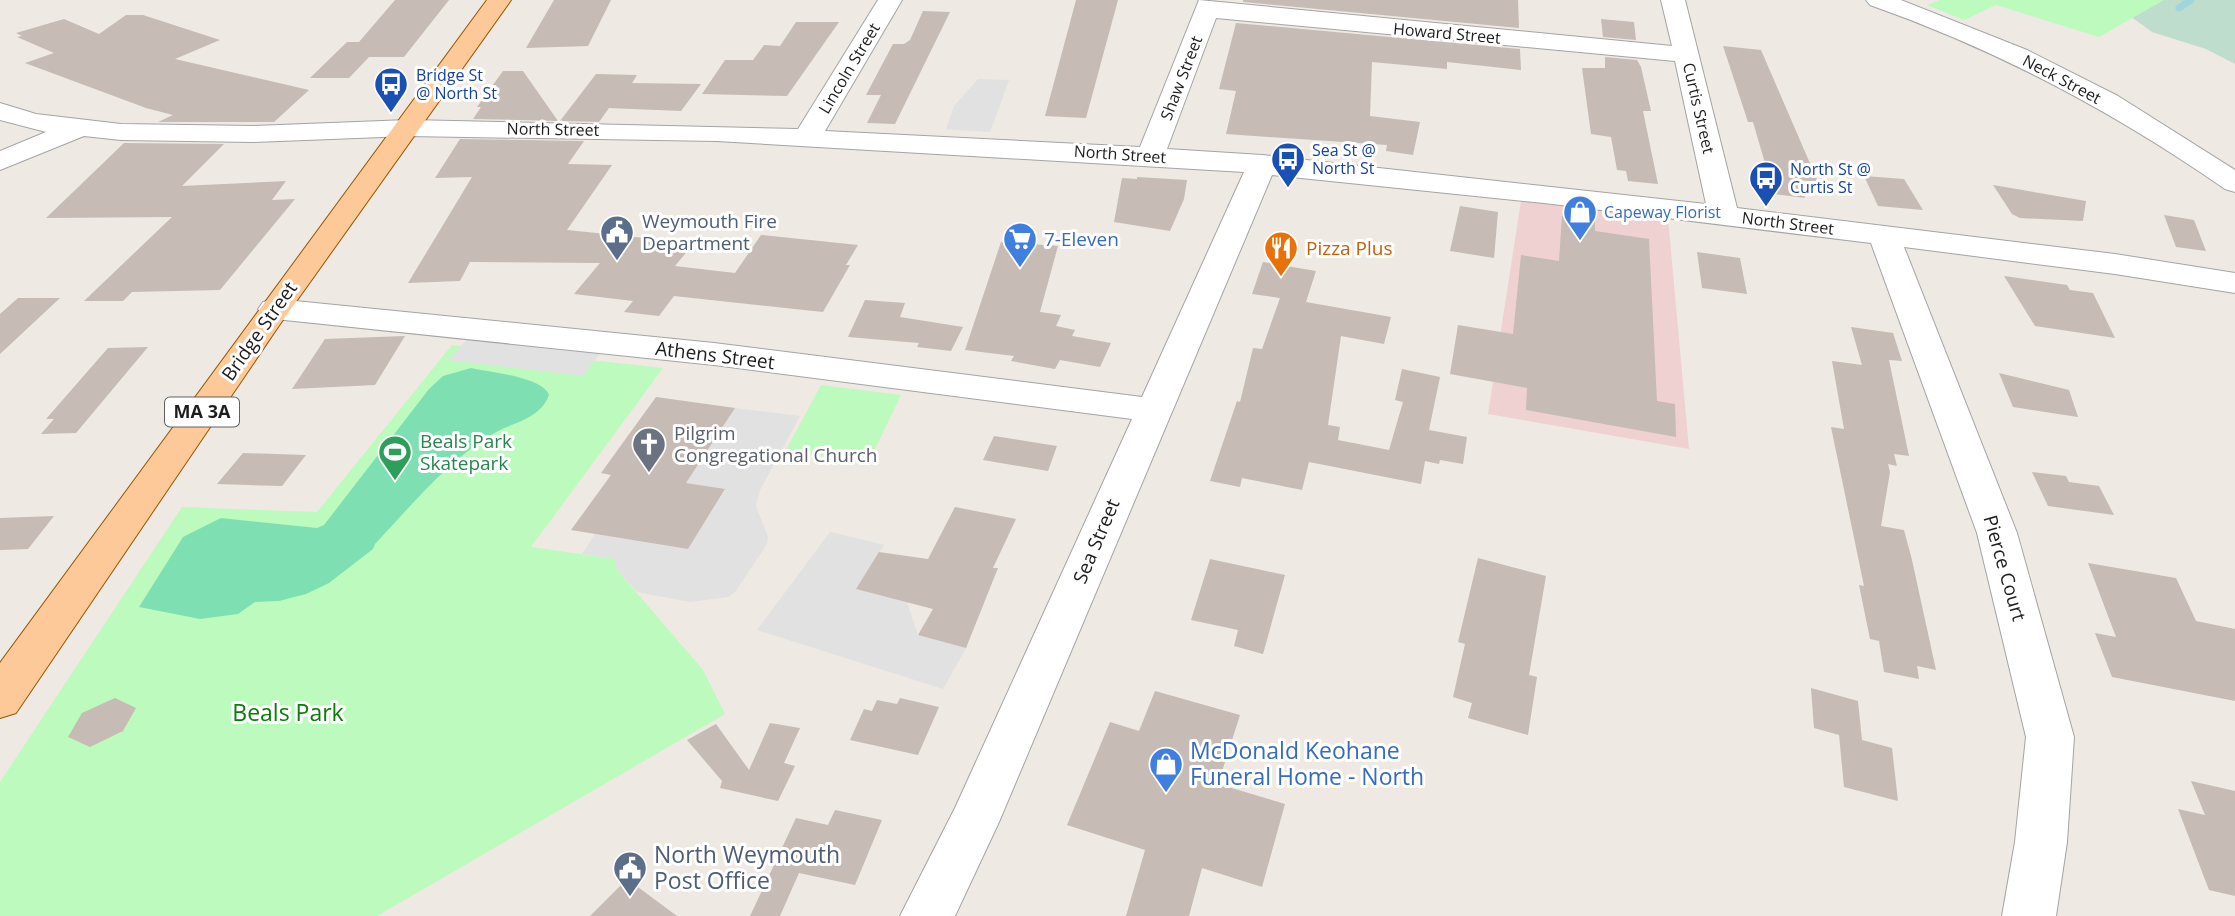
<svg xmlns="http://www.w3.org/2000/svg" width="2235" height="916" font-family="'Open Sans',sans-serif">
<rect width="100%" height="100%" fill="#eee9e2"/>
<path fill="#f0d1d2" d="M1521 201 1668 218 1689 449 1488 414Z"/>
<path fill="#bfddcc" d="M2124 0H2235V64L2206 49 2152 32 2130 16Z"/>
<g fill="#bdfabd">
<path d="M1940 0H2164L2099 37 1996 5 1964 20 1927 5Z"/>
<path d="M452 345 663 368 531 547 615 559 617 570 703 670 725 714 377 916H0V782L182 507 317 512Z"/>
<path d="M821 385 901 395 869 461 786 450Z"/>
</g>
<path fill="#7ee0b2" d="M471 368C488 372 543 377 549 395 540 420 512 422 493 434 446 462 412 505 375 544L373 549 329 583 306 594 279 601 255 602 238 614 200 619 139 607 183 537 221 518 317 528 324 525 429 389 443 376Z"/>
<g fill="#e1e1e1">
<path d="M978 79 1009 80 990 132 946 129 954 106Z"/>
<path d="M469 337 601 352 583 376 448 360Z"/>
<path d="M735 408 800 416 760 490 756 506 768 537 767 544 735 592 728 597 690 602 637 592 617 570 615 559 582 554 595 534 688 549 725 490 686 483Z"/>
<path d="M830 532 884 545 857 589 907 602 918 635 966 648 943 689 757 630Z"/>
</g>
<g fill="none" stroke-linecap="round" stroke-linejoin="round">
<path stroke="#a1d5dd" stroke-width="7" d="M2179 8 2191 0"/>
</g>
<g fill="#c6bbb5">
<path d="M395 0H449L404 57H369L349 78H310L347 42H359Z"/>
<path d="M554 0H611L588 46 526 48Z"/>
<path d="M1076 0H1118L1086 118 1045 116Z"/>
<path d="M1243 0H1518L1519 28 1243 2Z"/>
<path d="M923 11 950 12 895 124 867 123 881 95H866L893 44H904L910 40Z"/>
<path d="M126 15H143L220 40 175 59 309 90 274 122H158L173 115 146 108 25 63 54 53 17 37 22 36 16 33 64 19 99 34Z"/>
<path d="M1601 19 1634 22 1636 40 1603 37Z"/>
<path d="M796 22H839L787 96 702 94 725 60H753L764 45 780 46Z"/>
<path d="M1236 23 1520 49 1521 70 1447 62V69L1372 62 1370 116 1420 122 1413 155 1386 151 1387 145 1226 134 1236 91 1219 89Z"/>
<path d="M1723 46 1761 50 1818 182 1799 180 1805 198 1774 194 1753 122H1748Z"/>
<path d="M1605 57 1637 60 1641 67 1651 111H1643L1658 184 1628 181 1626 171 1617 170 1611 137 1591 134 1582 68H1605Z"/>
<path d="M503 71H523L558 121 473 119 481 107H477Z"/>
<path d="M596 74 637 75 632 83 701 84 681 111 609 108 599 122 560 121Z"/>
<path d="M460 139 584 141 568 164 612 165 567 230 694 243 675 266 735 273 761 235 858 245 846 265H850L823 312 674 296 659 316 624 312 633 301 574 294 600 263 470 262 460 281 408 283 472 177 435 178Z"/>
<path d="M124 143 224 144 182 186 286 181 272 200 295 199 220 290 132 292 123 301H84L172 217 46 218Z"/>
<path d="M1864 176 1904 179 1923 210 1878 206Z"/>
<path d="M1137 177 1187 180 1184 199 1170 231 1114 222 1122 178 1137 179Z"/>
<path d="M1993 185 2086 201 2083 221 2020 218 2012 214Z"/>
<path d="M1460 206 1498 212 1494 258 1450 251Z"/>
<path d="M2164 215 2194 220 2206 251 2176 247Z"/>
<path d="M1562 216 1595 221V231L1649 239 1657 401 1675 404 1676 437 1526 410 1527 388 1450 374 1458 325 1513 334 1521 255 1559 261Z"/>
<path d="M1001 242 1058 246 1040 312 1061 315 1056 326 1075 330 1072 336 1111 343 1100 367 1060 360 1055 369 1011 361 1014 356 965 350Z"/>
<path d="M1697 252 1740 258 1747 294 1702 288Z"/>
<path d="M1263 262 1316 271 1306 302 1391 317 1384 344 1341 336 1328 425 1340 427 1338 440 1389 450 1403 402 1395 400 1402 369 1440 377 1429 430 1467 437 1463 464 1440 460 1439 464 1425 461 1421 484 1309 462 1302 490 1242 478 1240 487 1210 481 1237 401 1240 402 1253 348 1262 349 1280 298 1252 294Z"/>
<path d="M2004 276 2067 285 2070 290 2093 293 2115 338 2035 326Z"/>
<path d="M18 298H60L0 354V314Z"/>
<path d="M865 300 905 303 900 317 963 327 951 351 917 347 919 343 848 337Z"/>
<path d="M1851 327 1893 333 1902 361 1889 360 1909 456 1894 454 1897 466 1888 464 1890 472 1881 526 1904 530 1912 560 1936 670 1917 666 1919 679 1884 672 1879 641 1870 639 1859 585 1864 586 1831 427 1844 429 1832 361 1862 365Z"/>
<path d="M405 336 375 385 292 389 325 339Z"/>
<path d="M148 347 76 433 41 434 54 419H46L108 348Z"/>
<path d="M1999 373 2069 390 2078 417 2013 407Z"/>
<path d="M656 397 735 408 686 483 725 489 688 549 571 530 611 475 601 473Z"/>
<path d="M994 436 1057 446 1048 471 983 460Z"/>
<path d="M243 453 306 455 282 486 217 484Z"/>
<path d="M2032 472 2066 476 2069 482 2099 486 2114 515 2048 506Z"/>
<path d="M955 507 1016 519 993 568H998L966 648 918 635 933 609 856 589 879 552 928 559Z"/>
<path d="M54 516 28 549 0 550V518Z"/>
<path d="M1478 558 1546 576 1529 675 1537 677 1528 735 1468 718 1472 703 1453 697 1465 644 1458 642Z"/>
<path d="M1210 559 1285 575 1263 654 1234 646 1238 630 1191 620Z"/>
<path d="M2088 563 2176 578 2196 621 2235 629V701L2112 677 2095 633 2116 637Z"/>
<path d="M1811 688 1858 701 1862 740 1892 748 1898 801 1844 787 1839 735 1814 728Z"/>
<path d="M1155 691 1240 715 1218 784 1285 804 1262 887 1202 868 1189 916H1126L1145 850 1067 825 1110 722 1139 731Z"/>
<path d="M115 698 136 708 123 731 90 747 68 737 82 713Z"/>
<path d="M900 698 939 707 918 755 850 740 864 709 872 711 877 700 897 704Z"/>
<path d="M770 723 800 728 784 763 795 766 778 801 720 788 722 781 687 740 716 724 749 770Z"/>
<path d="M2191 781 2235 791V896L2209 890 2178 809 2205 815Z"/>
<path d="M835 810 882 820 855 885 799 873 780 916H750L796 818 828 825Z"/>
<path d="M627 879 677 916H590Z"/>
</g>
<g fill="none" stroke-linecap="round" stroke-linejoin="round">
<g stroke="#a4a4a4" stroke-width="2">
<g id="minor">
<path d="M878 0H902L825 131 1140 147 1199 0 1672 46 1661 0H1685L1737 208 2115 254 2235 273V293L2115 274 1904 247 2017 533 2074 737 2067 842 2056 916H2002L2015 842 2026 737 1977 533 1871 243 1544 203 1272 175 999 822 955 916H900L955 808 1132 419 714 365 275 319 263 316 258 309 263 302 275 299 714 343 1142 397 1244 172 717 141 408 136 253 142 121 140 84 136 0 170V151L46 132 0 120V103L36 114 121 124 253 126 408 120 798 129ZM1216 18 1675 61 1706 204 1262 155 1167 149Z"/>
<path d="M1866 0H1901L2027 50 2118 96 2235 170V192L2225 189C2114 112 1998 50 1870 5Z"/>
</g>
</g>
<g stroke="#955700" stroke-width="2">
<path id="major" d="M487 0H511L278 327 16 713 0 718V663Z"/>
</g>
<use href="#minor" fill="#fff" fill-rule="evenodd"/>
<use href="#major" fill="#fec998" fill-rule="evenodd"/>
</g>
<defs>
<g id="bus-pin" transform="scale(1.75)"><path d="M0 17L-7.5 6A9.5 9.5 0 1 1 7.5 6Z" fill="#1a4fb4" stroke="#fff"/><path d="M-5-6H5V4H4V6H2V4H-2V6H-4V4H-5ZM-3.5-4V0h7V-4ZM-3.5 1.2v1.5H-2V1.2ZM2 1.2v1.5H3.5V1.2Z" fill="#fff"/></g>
<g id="shop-pin" transform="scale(1.75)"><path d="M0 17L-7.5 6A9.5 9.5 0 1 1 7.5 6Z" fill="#3f7fe0" stroke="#fff"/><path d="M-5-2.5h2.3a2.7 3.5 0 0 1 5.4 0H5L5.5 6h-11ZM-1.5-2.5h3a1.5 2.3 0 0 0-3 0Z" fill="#fff"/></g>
<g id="civic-pin" transform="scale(1.75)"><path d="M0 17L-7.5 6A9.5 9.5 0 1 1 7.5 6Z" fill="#5c6f8a" stroke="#fff"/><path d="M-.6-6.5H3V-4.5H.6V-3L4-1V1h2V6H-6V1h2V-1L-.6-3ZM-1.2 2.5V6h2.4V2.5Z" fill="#fff"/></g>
<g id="supermarket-pin" transform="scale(1.75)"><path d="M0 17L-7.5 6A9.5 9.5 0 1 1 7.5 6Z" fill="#3f7fe0" stroke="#fff"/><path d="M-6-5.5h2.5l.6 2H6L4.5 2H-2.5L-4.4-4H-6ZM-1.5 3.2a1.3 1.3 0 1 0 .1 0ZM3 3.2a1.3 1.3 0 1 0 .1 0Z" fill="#fff"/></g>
<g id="restaurant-pin" transform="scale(1.75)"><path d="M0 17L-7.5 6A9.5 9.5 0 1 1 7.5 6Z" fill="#e8710a" stroke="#fff"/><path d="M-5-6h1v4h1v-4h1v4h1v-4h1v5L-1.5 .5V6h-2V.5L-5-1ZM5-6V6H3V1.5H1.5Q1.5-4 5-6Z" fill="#fff"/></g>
<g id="church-pin" transform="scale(1.75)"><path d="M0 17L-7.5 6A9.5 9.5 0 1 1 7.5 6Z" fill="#6b7280" stroke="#fff"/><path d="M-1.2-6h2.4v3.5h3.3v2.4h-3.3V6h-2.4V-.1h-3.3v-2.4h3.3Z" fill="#fff"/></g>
<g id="stadium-pin" transform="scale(1.75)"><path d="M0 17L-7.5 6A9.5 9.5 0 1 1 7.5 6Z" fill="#2e9e5b" stroke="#fff"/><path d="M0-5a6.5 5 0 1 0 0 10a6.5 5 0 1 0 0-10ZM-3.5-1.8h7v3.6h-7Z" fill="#fff"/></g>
</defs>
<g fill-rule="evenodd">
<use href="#bus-pin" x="391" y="84"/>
<use href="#bus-pin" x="1288" y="159"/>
<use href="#bus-pin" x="1766" y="178"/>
<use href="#shop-pin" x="1580" y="212"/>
<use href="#civic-pin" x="617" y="232"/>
<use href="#supermarket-pin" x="1020" y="239"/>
<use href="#restaurant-pin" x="1281" y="248"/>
<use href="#church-pin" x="649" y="444"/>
<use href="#stadium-pin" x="395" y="452"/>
<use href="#shop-pin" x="1166" y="764"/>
<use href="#civic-pin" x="630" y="868"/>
</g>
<g text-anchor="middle" stroke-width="6" stroke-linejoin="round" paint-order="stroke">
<g font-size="16" fill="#1d1d1d" stroke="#fff">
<text transform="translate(1447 33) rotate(5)" y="6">Howard Street</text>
<text transform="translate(849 68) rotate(-59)" y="6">Lincoln Street</text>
<text transform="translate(1181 78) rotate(-69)" y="6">Shaw Street</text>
<text transform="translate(2062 79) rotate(28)" y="6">Neck Street</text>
<text transform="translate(1699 108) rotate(77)" y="6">Curtis Street</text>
<text transform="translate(553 129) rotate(1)" y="6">North Street</text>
<text transform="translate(1120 154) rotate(4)" y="6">North Street</text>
<text transform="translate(1788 223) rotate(7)" y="6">North Street</text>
</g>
<g font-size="16" fill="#164399" stroke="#fff" text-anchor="start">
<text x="416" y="81">Bridge St<tspan x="416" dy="18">@ North St</tspan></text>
<text x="1312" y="156">Sea St @<tspan x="1312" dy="18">North St</tspan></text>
<text x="1790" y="175">North St @<tspan x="1790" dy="18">Curtis St</tspan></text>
</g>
<g font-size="16" fill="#366cbe" stroke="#fff" text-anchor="start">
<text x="1604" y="218">Capeway Florist</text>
</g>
<rect fill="#fff" stroke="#616161" stroke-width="2" x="165" y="397.5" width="74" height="29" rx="5"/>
<g font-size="18" font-weight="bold" fill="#1d1d1d">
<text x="202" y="418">MA 3A</text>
</g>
<g font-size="19" fill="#4e5e75" stroke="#fff" text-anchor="start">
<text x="642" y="228">Weymouth Fire<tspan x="642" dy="22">Department</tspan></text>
</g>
<g font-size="19" fill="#366cbe" stroke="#fff" text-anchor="start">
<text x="1044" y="246">7-Eleven</text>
</g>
<g font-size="19" fill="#c56008" stroke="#fff" text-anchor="start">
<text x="1306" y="255">Pizza Plus</text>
</g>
<g font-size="19" fill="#1d1d1d" stroke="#fff">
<text transform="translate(259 331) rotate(-55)" y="7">Bridge Street</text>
<text transform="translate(715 355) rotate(7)" y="7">Athens Street</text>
<text transform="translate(1096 541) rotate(-67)" y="7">Sea Street</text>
<text transform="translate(2005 568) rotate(74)" y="7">Pierce Court</text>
</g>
<g font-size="19" fill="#5b616d" stroke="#fff" text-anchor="start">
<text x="674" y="440">Pilgrim<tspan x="674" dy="22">Congregational Church</tspan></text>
</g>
<g font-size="19" fill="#27864d" stroke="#fff" text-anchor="start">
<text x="420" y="448">Beals Park<tspan x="420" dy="22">Skatepark</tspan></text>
</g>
<g font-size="23" fill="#097d09" stroke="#fff">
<text x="288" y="721">Beals Park</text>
</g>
<g font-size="23" fill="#366cbe" stroke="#fff" text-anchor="start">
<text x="1190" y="759">McDonald Keohane<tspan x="1190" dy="26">Funeral Home - North</tspan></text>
</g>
<g font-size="23" fill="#4e5e75" stroke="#fff" text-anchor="start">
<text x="654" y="863">North Weymouth<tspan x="654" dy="26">Post Office</tspan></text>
</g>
</g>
</svg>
